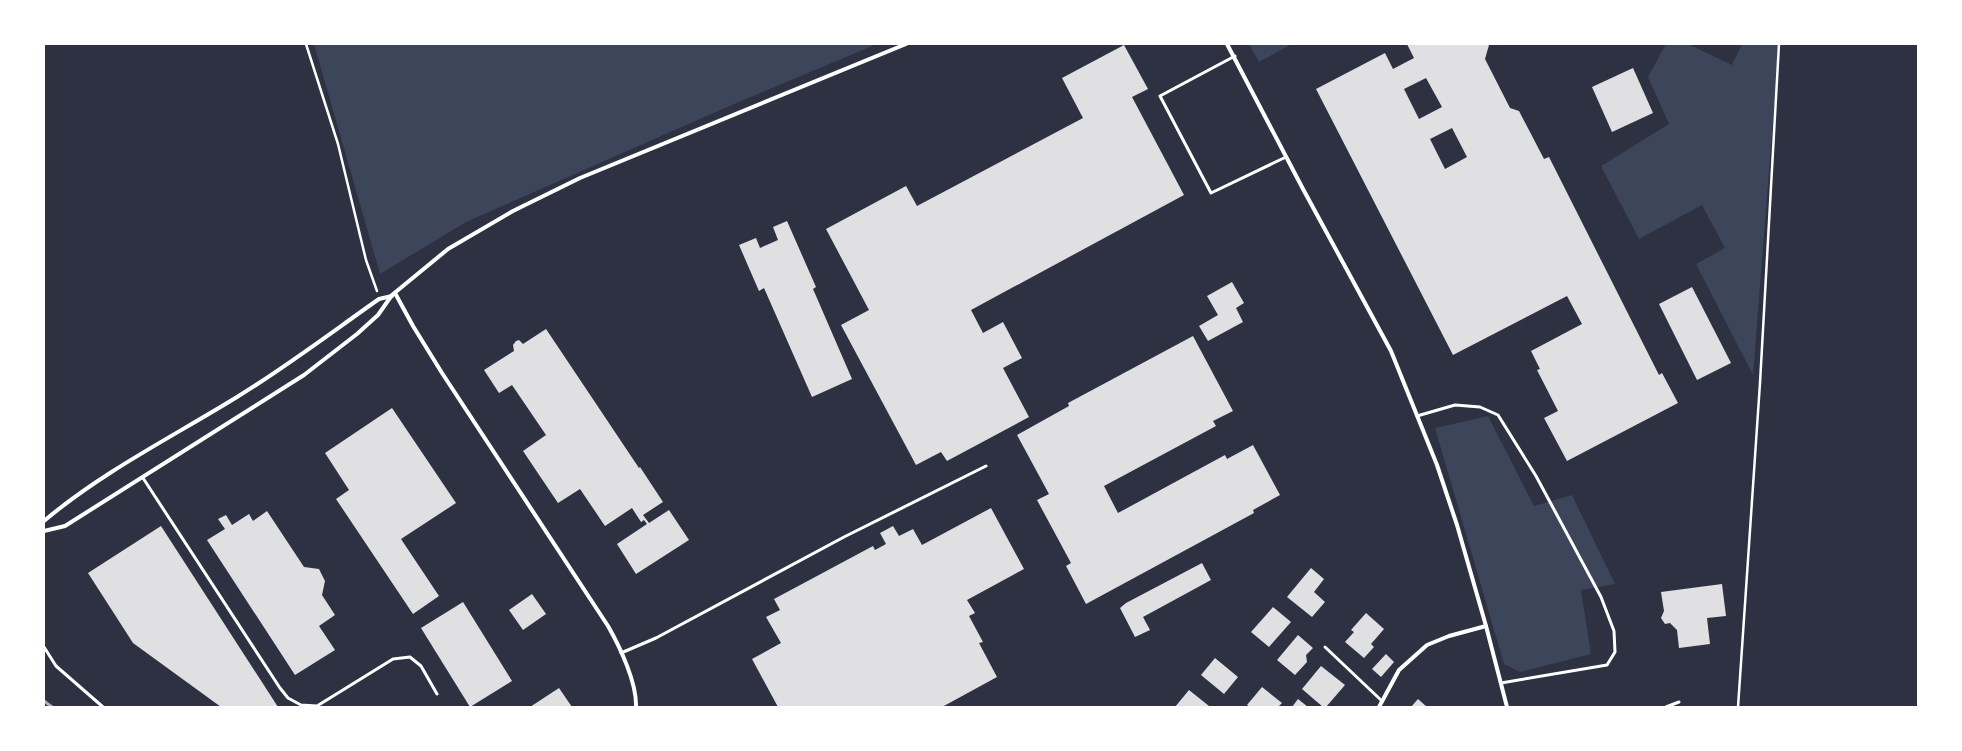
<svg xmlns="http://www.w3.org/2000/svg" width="1962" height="751" font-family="'Source Sans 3',sans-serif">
<rect width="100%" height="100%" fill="#2d3142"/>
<g fill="#3c4559">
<path d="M314 44H877L734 104 466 222 380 274Z"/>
<path d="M1249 44H1292L1259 62Z"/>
<path d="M1666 44H1688L1732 65 1742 44H1779L1753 375 1696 264 1725 248 1702 205 1639 239 1601 166 1669 124 1648 77Z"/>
<path d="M1488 416 1534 506 1572 495 1615 584 1581 590 1591 654 1520 672 1504 664 1435 428Z"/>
</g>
<g fill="#e0e0e3" fill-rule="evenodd">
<path d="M1407 44H1492L1489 45 1485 59 1510 108 1519 111 1544 159 1549 157 1659 375 1662 373 1678 403 1567 461 1544 418 1558 411 1537 370 1540 369 1531 351 1582 324 1567 296 1453 355 1316 89 1385 53 1393 69 1414 58ZM1426 78 1442 107 1419 119 1404 89ZM1452 128 1467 157 1445 169 1430 139Z"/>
<path d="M1124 45 1148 89 1132 97 1184 195 971 310 983 333 1003 322 1022 358 1003 368 1029 417 947 461 941 452 916 465 841 325 869 310 826 229 906 186 917 206 1083 118 1062 78Z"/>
<path d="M1633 68 1653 113 1612 132 1592 87Z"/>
<path d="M787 221 816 287 813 289 852 379 812 397 764 288 759 291 739 245 756 238 760 248 778 240 773 227Z"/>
<path d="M1232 282 1244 303 1236 308 1243 322 1208 341 1199 326 1218 315 1207 296Z"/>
<path d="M1692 287 1731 363 1697 380 1659 304Z"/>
<path d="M546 329 639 468 640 467 663 502 643 515 649 523 669 510 689 540 636 574 617 544 647 524 644 520 641 522 632 508 605 526 580 489 558 503 523 451 546 435 512 385 499 393 484 370 514 351 513 345 516 341 519 340 523 344Z"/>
<path d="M1193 336 1233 411 1213 421 1216 426 1104 486 1118 513 1225 455 1227 459 1253 445 1280 495 1253 510 1254 513 1086 604 1066 566 1071 563 1037 500 1049 494 1017 435 1069 406 1068 403Z"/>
<path d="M392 408 456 503 401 539 439 596 413 614 336 499 349 490 325 453Z"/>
<path d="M991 508 1024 569 967 600 975 613 969 616 983 642 979 643 997 677 942 707H778L752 659 781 643 766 617 780 610 774 599 873 546 875 550 886 544 880 533 893 526 899 536 913 529 922 545Z"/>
<path d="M267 511 304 567 319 569 325 581 322 595 335 615 319 626 335 650 295 675 207 540 225 529 218 519 226 515 232 525 249 514 253 521Z"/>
<path d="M161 526 278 707H221L133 643 88 573Z"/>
<path d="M1202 563 1211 580 1143 617 1150 630 1135 637 1120 608 1126 603Z"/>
<path d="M1311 568 1324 579 1314 592 1325 602 1312 617 1287 597Z"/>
<path d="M1722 584 1726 616 1707 618 1710 644 1679 648 1677 630 1670 623 1665 624 1661 618 1664 611 1661 592Z"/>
<path d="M532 594 546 614 523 630 509 610Z"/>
<path d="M463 602 512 681 470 707 421 628Z"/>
<path d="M1273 607 1291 622 1269 647 1251 632Z"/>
<path d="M1366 613 1384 629 1371 644 1374 647 1364 658 1345 642 1354 632 1351 630Z"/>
<path d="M1298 635 1313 648 1306 655 1307 662 1295 675 1277 660Z"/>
<path d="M1386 654 1394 662 1381 677 1372 669Z"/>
<path d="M1215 658 1238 677 1224 694 1201 675Z"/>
<path d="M1321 666 1345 685 1326 707H1323L1302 689Z"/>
<path d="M1262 687 1282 703 1278 707H1250L1247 705Z"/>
<path d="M559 688 572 707H530Z"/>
<path d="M1189 690 1209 706 1208 707H1175Z"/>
<path d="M1298 699 1308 707H1292Z"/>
<path d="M1418 699 1427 707H1411Z"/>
</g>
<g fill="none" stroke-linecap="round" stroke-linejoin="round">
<g stroke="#fff" stroke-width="2.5">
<path d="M306 44 338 144 366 260 377 291"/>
<path d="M1738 707 1760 383 1779 44"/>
</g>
<g stroke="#fff" stroke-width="3">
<path d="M1235 56 1160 96 1211 193 1286 157"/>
<path d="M1417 416 1455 405 1480 407 1498 415 1536 476 1601 597 1614 631 1615 652 1607 665 1501 683"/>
<path d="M143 478 280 688 288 698 301 705 317 706 393 659 410 657 421 666 437 694"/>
<path d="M44 647 56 666 103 707"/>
<path d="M1325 647 1382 701"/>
<path d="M621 653 656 638 844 537 986 466"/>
<path d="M1666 707 1679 702"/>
</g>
<g stroke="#fff" stroke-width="4">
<path d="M1227 44 1303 189 1391 351 1437 465 1457 525 1486 626 1507 707"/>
<path d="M395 293 413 326 442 373 608 626C620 647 637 683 636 707"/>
<path d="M44 521C102 472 172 437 237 397 286 367 332 332 379 299L392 296"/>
<path d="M44 531 65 526 304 375 357 334 378 315 392 295 448 249 513 211 580 178 906 44"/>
<path d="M1379 707 1399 670 1427 645 1449 636 1486 626"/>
</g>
<path stroke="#abadb3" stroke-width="3" d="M44 701 52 707"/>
</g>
<rect width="1962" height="751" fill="none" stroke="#ffffff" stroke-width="90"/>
</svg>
